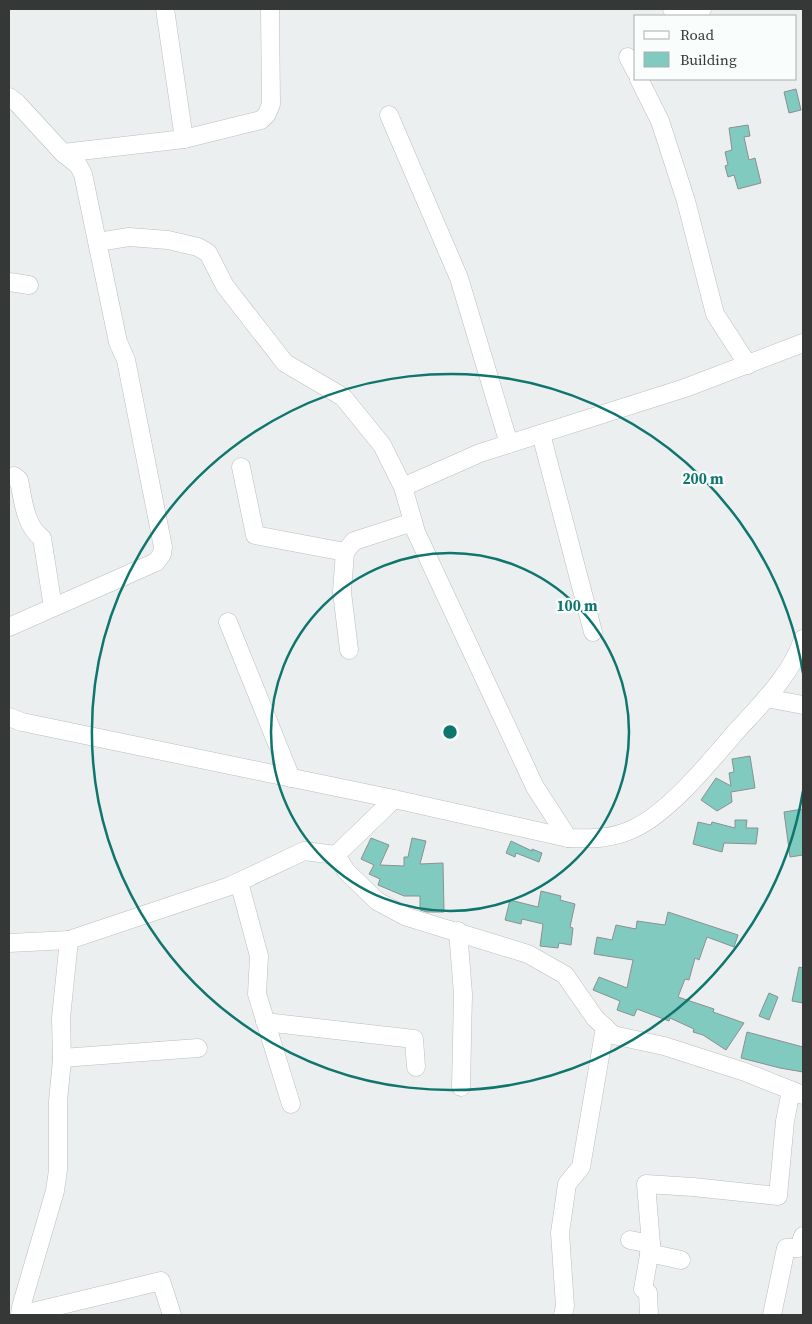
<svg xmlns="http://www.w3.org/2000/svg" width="812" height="1324" font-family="'Source Serif 4',serif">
<rect width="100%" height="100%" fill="#ecefef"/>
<g fill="#80cac0" stroke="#8d908f">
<path d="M796 89 801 110 789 113 784 92Z"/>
<path d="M748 125 750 136 744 137 749 160 755 158 761 183 738 189 734 175 728 177 725 166 728 165 725 152 732 150 729 128Z"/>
<path d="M750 756 755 788 731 792 732 802 717 811 701 800 716 778 731 786 729 773 734 772 732 759Z"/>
<path d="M803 809V855L790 857 784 812Z"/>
<path d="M735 820H747L746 828H758L756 844 724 843 722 852 693 844 698 822 711 825 712 822 735 828Z"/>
<path d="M371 838 389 845 380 865 404 866V857H408L412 838 426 841 420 864 443 863 444 912H427L420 910V896H404L378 885 380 879 369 874 374 865 361 859Z"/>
<path d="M511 841 532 851V849L542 853 539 862 516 853 515 857 506 853Z"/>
<path d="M541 891 561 896 560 900 575 904 570 927 573 928 571 945 559 943 558 948 540 946 543 924 522 919 521 924 505 920 510 900 538 907Z"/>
<path d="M668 912 738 935 734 947 707 937 699 960 695 958 689 980 685 979 678 997 714 1009 713 1012 744 1023 726 1050 703 1035 693 1032 694 1029 670 1018 669 1021 637 1009 634 1016 617 1010 620 1001 593 990 599 977 627 988 633 960 594 954 597 937 612 940 616 925 636 929 637 921 665 925Z"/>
<path d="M799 967 803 968V1003L792 1001Z"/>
<path d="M769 993 778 997 769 1020 759 1016Z"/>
<path d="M747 1032 803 1047V1072L780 1068 741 1058Z"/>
</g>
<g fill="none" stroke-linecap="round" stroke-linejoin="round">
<g stroke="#babebd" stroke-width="19">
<g id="minor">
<path d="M672 9 674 12 682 16"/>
<path d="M691 16 702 9"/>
<path d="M628 57 636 72"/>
<path d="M639 79 660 121 686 201 715 314 748 365"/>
<path d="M9 97 17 103 63 153 78 165 83 174 118 342 126 360 163 547 162 554 156 562 9 627"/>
<path d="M389 115 459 278 509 444"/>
<path d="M184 139 261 120 267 114 271 104 270 9"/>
<path d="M63 153 184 139 165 9"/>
<path d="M98 242 129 237 168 240 198 247 208 253 225 286 285 363 343 397 382 445 403 487 416 532 535 787 568 838"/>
<path d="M9 282 29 285"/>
<path d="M541 434 593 632"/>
<path d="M241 467 255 535 345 552"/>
<path d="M9 477 14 476 19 480C23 500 25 526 42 538L53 607"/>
<path d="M403 487 480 453 685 388 803 343"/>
<path d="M228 622 291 778"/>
<path d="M349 650 342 592 345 552 354 541 413 522"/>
<path d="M766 698 803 705"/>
<path d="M9 717 22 722 394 799 568 838C593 839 613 839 635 828 670 811 708 764 734 734 758 707 792 675 803 639"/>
<path d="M394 799 336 855 346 871 377 901 407 917 528 954 565 975 595 1018 613 1035 664 1046 745 1072 803 1095"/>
<path d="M239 882 259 956 257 994 291 1104"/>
<path d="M458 931 463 994 461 1087"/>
<path d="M9 943 69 940"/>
<path d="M265 1022 414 1039 416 1067"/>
<path d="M62 1058 198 1048"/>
<path d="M630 1240 651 1244 643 1289 648 1293 649 1315"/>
<path d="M651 1244 646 1184 693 1187 778 1196 785 1121 791 1091"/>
<path d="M649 1253 681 1260"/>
<path d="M20 1315 21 1307 55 1191 58 1170V1101L62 1060 61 1018 69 940 230 886 304 851 336 855"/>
<path d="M20 1315 161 1281 172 1315"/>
<path d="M563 1315 565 1306 560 1233 567 1184 581 1167 605 1027"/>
<path d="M772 1315 786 1248H799L803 1236"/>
</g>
</g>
<use href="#minor" stroke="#fff" stroke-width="18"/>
</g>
<g fill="none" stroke="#0f766e" stroke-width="2.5">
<circle cx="450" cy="732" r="179"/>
<path d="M803 791A358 358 0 1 1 803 673"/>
</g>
<circle cx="450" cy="732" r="8" fill="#0f766e" stroke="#f9fdfc" stroke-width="2.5"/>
<g font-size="15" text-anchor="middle" font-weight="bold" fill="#0f766e" stroke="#f9fdfc" stroke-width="4.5" stroke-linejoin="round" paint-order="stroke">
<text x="703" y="484">200 m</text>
<text x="577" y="611">100 m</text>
</g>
<rect width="812" height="1324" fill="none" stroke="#363837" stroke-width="20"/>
<rect x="634" y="15" width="162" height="65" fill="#f9fdfc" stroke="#abaead"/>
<rect x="644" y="31" width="25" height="8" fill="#ffffff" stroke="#abaead"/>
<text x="680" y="40" font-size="15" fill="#363837">Road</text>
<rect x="644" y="52" width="25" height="15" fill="#80cac0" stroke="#abaead"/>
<text x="680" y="65" font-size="15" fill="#363837">Building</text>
</svg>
